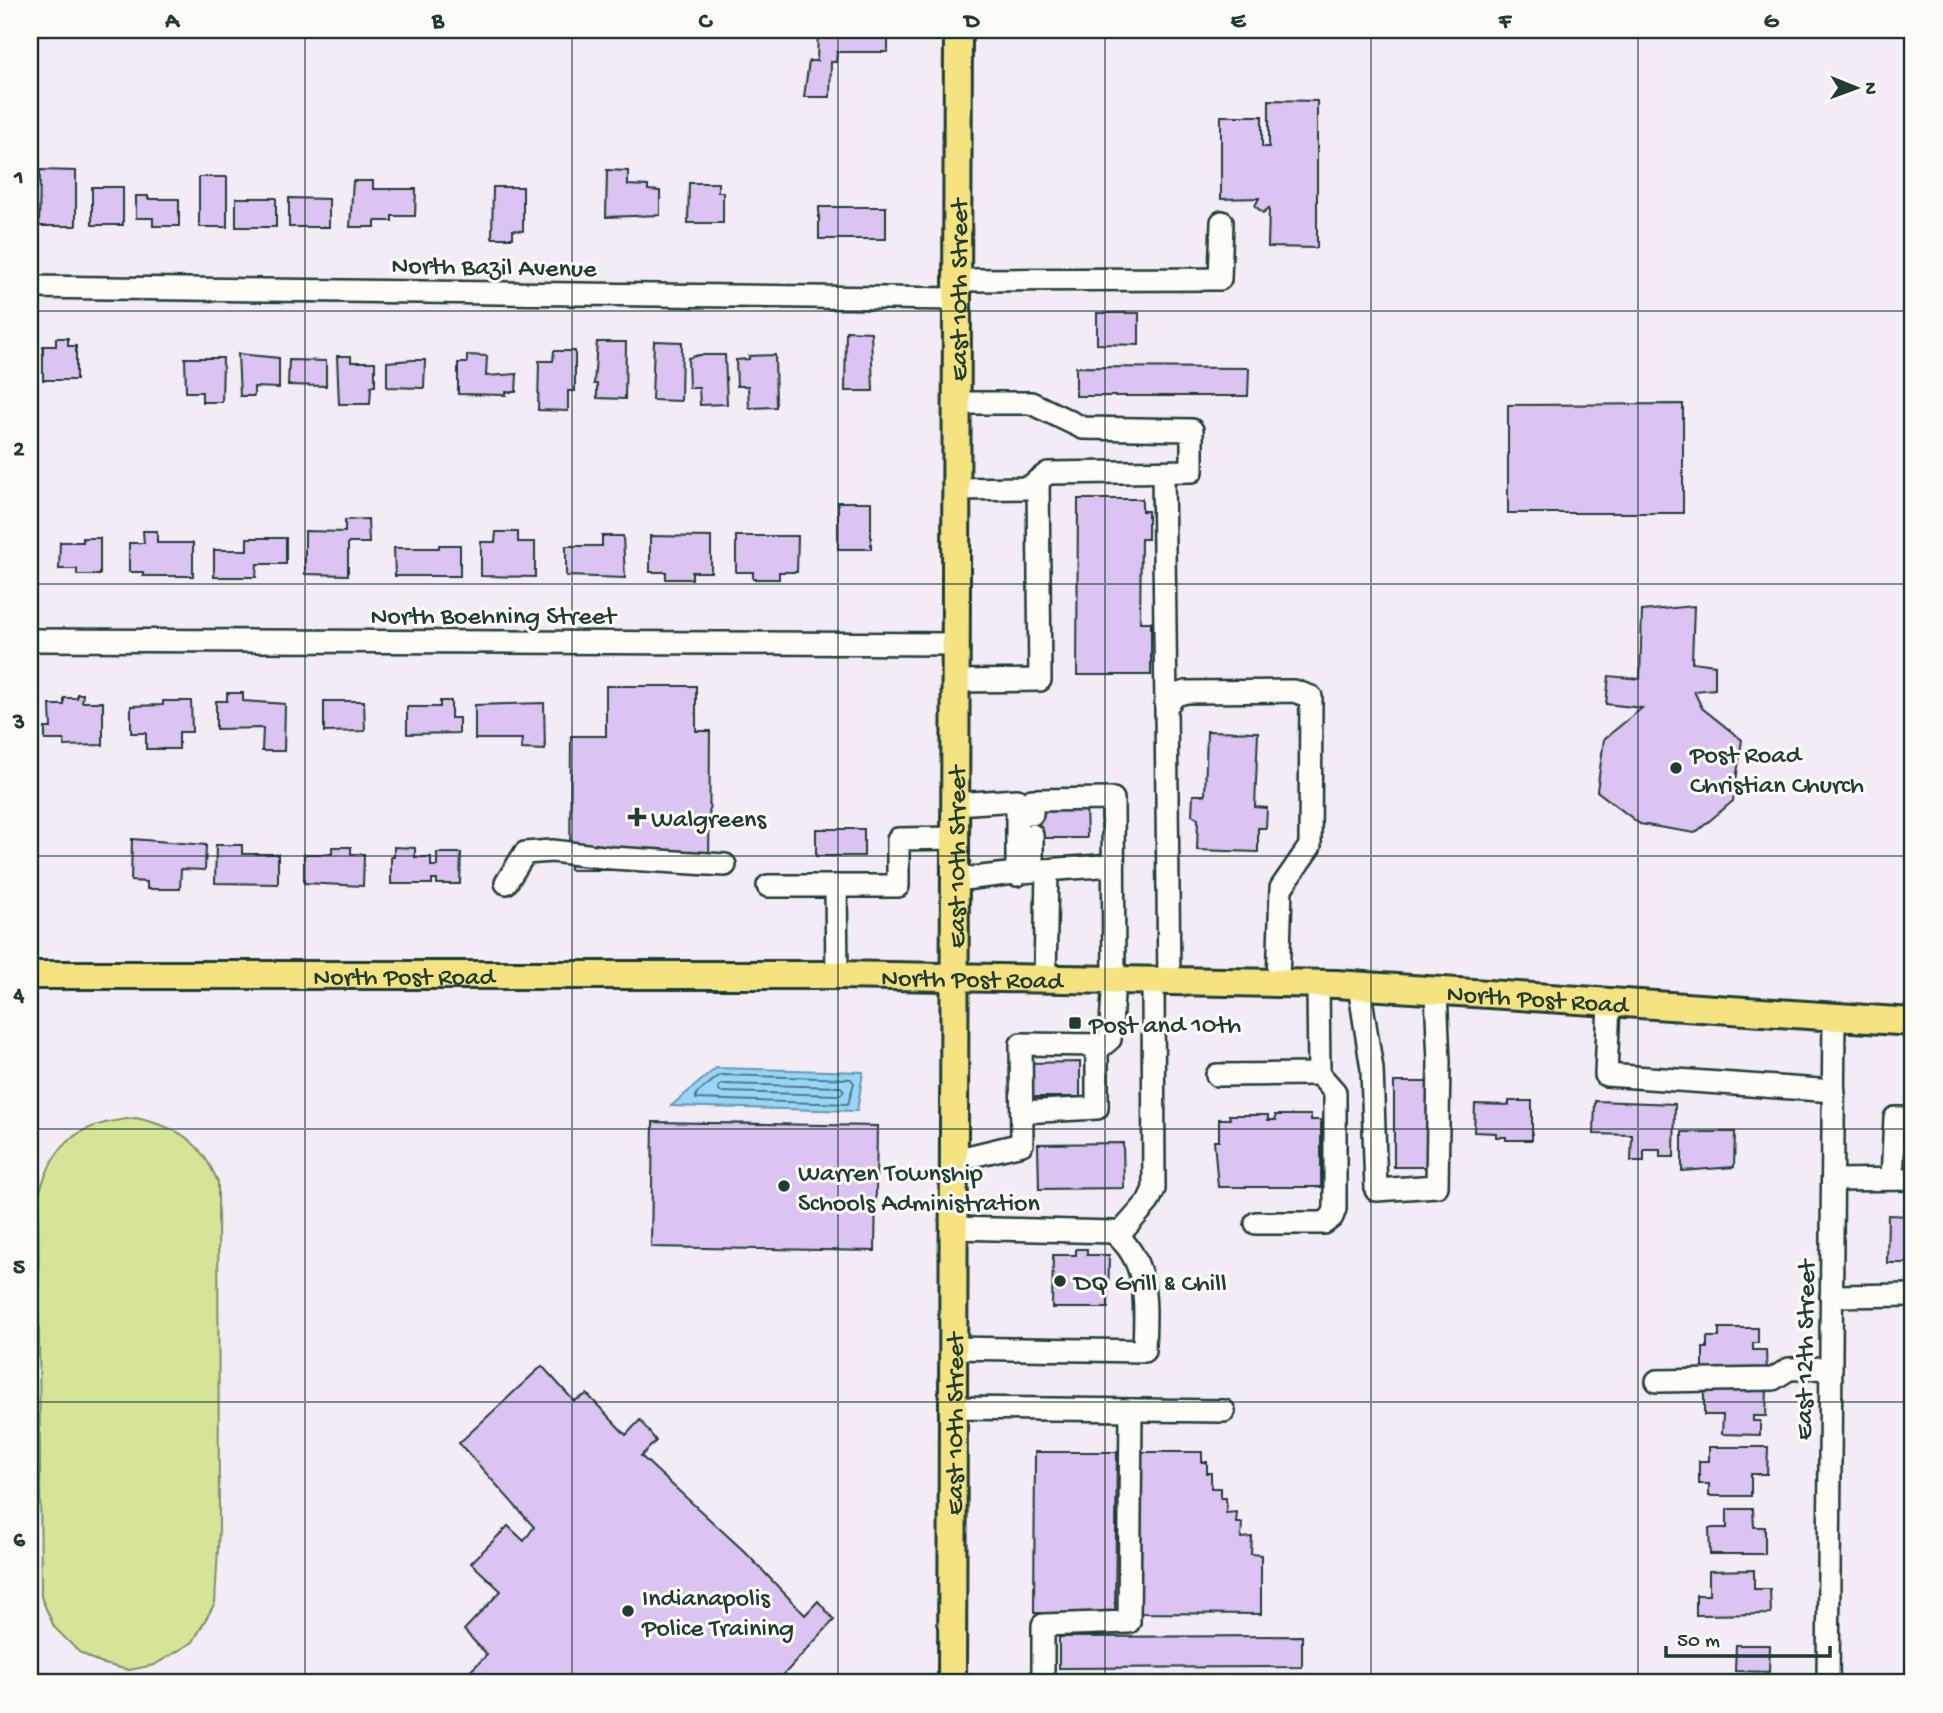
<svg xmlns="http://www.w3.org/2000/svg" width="1943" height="1713" font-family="'Gochi Hand',sans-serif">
<rect width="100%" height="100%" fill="#f3ebf6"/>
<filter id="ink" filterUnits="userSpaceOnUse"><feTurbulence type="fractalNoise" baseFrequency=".0143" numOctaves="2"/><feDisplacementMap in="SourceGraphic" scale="14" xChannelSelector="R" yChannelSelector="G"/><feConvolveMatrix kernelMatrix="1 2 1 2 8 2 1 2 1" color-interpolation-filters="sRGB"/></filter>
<g filter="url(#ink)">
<path fill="#d5e497" stroke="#7a9066" stroke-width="2" d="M136 1118C180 1128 200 1140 218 1182L219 1530 215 1603 193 1642 154 1665 129 1670 100 1663 79 1652 54 1627 41 1597 38 1197C55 1140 77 1124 136 1118Z"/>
<path fill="#97d6f9" stroke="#6799aa" stroke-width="2" d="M716 1068 863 1072 857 1111 671 1106Z"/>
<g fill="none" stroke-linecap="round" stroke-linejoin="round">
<g stroke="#4f7a83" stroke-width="2">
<path d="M720 1075 851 1079 854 1083 848 1104 696 1099V1094Z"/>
<path d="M723 1084 841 1087 844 1091 840 1095 720 1092 718 1087Z"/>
</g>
</g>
<g fill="#dbc3f2" stroke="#1f3d34" stroke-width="2">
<path d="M818 30H883V39H888V52H837L836 62H831L830 97H804L809 61H817Z"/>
<path d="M1269 100 1317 101V248L1268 247 1269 208 1263 213 1255 206 1259 198 1221 199V116H1262V147H1269Z"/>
<path d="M40 170 76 171V226H39Z"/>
<path d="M607 170 628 171V185L648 186V190L660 191V215L606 217Z"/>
<rect x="199" y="177" width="28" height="50"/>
<path d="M353 181H373V189H416L415 216H392V221H375V227H350Z"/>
<path d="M689 183H718V192H723V223H688Z"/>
<rect x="92" y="187" width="31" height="38"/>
<path d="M493 187H523V231L513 230V238H492Z"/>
<path d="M136 196H148V199H179V226H153V218H136Z"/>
<rect x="236" y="198" width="40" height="29"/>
<path d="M289 198 329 199V227H289Z"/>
<rect x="819" y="207" width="67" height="32"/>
<path d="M1097 313H1139V345L1097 344Z"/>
<path d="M846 331 871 332 873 391H845Z"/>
<path d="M56 338H68V346H76V380H43V346H56Z"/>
<path d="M654 341 682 342 681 401 652 400Z"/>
<path d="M597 342H626L625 399 597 398V384H594Z"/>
<path d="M554 351H575V391H568V411L538 410 539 361H553Z"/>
<path d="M238 354 279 358V388L254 387V396H240Z"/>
<path d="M467 355 487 356 486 376 517 374 516 392H506V395L458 394V363H467Z"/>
<path d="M699 355H725L727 404 700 405 699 388H689L688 358Z"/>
<path d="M775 355 776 407 749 408 748 386H737L736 360 749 359V356Z"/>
<path d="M337 356H351V362H375V386H371L370 404H339Z"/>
<path d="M185 358H223L222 402H202V392H186Z"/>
<path d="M289 360 326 361V386L288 385Z"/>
<path d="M412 360H425L424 388 387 387V362Z"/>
<path d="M1076 367 1249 368 1248 396H1076Z"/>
<path d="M1683 404V513H1508V405Z"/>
<path d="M1078 499H1142V511H1148V539H1141L1140 622H1151V675H1077Z"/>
<rect x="838" y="502" width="33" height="47"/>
<path d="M368 519 369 543H348V575L305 574V531L345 532V520Z"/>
<path d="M143 531H157V543H193V576H143V572H129V543H144Z"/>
<path d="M496 532H518V542H535V577L481 576V542H495Z"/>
<path d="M602 536H623L625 578 566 576V546H602Z"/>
<path d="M650 536 711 537V572H692V579H666V572H650Z"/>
<path d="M736 536H798L797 572H779V579H753V572H736Z"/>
<path d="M83 538H100V575H77V569H59L60 542H83Z"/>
<path d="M247 538H286V564H257L256 577H214V550H247Z"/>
<path d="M439 545H460V576H395L394 548H439Z"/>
<path d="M1694 606 1692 662 1715 665V689L1694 691 1702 708 1742 740 1733 801 1695 833 1640 824 1597 791 1604 739 1642 708 1606 704 1609 676 1640 679 1642 611Z"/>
<path d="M606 686H696V731H710L709 870H570L571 736H606Z"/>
<path d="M227 693H243V701L285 704 284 751H262L263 728 216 729V701H227Z"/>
<path d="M77 694H83L82 702H103V745L64 746V740H45V728H51L50 705H64V698H77Z"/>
<path d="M163 701H191L192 732H179V749H146V733H131V706L163 705Z"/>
<path d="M324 701H364L365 731 324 732Z"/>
<path d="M440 701H451V718H459V733L407 734V707H440Z"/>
<path d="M544 703 545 750 521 749 522 739H475V705Z"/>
<path d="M1207 731 1258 732 1255 807 1267 808 1266 828H1258V852L1197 850 1198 819 1192 815 1193 795H1205Z"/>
<path d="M1037 805H1086L1087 838H1037Z"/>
<rect x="816" y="829" width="48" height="27"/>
<path d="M132 839 206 845 205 870 181 869 180 889H147V882L131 881Z"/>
<path d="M216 845H242V854H278V884L215 883Z"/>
<path d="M332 847H351V854H364L363 886 304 883V854H332Z"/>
<path d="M394 847 415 848V857H431V866H437V853H461L460 884H437V880H432V884H391V857H394Z"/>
<path d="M1080 1062V1097H1027V1063Z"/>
<rect x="1394" y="1082" width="34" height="85"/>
<path d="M1509 1101H1532V1140H1506V1137H1496V1133L1474 1132 1475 1104 1509 1105Z"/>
<path d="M1595 1101 1675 1104 1674 1157H1660V1150H1644V1161H1631L1632 1135 1594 1134Z"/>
<path d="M1229 1115H1268V1120H1276L1275 1115H1311V1120H1321V1187H1218L1214 1141H1219V1119H1230Z"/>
<path d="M653 1122 877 1126 875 1251 651 1247Z"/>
<path d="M1682 1132H1735L1734 1167 1682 1171Z"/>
<path d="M1123 1143 1124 1188 1039 1189 1038 1144Z"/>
<path d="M1911 1209 1913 1263H1887L1888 1215 1911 1216Z"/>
<path d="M1076 1249H1087V1255H1109L1108 1308H1052L1053 1255H1076Z"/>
<path d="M1719 1328H1758V1343H1753V1350H1766L1767 1375 1703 1376V1348H1707V1337H1719Z"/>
<path d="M542 1366 574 1401 587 1394 626 1435 640 1420 656 1441 641 1456 745 1552 805 1615 818 1601 834 1620 776 1683H458L487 1655 464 1630 501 1591 471 1563 508 1526 524 1541 534 1527 459 1443Z"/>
<path d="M1704 1388 1767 1389 1766 1416H1753V1421H1760V1435L1722 1434 1723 1415H1704Z"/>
<path d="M1709 1447H1768L1767 1474H1751V1496H1709V1484H1699V1461H1709Z"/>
<path d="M1035 1452H1117L1115 1613H1034Z"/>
<path d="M1136 1452H1202V1462H1207V1473H1211V1488H1221V1498H1226V1513L1237 1512 1236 1523H1242L1241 1538 1252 1537 1251 1554 1261 1555V1614L1136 1613Z"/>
<path d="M1727 1509H1753L1754 1527H1765V1554H1710L1709 1528H1727Z"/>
<path d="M1754 1570V1589H1770L1771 1614 1696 1615V1595H1709V1571Z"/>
<path d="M1302 1636V1667L1059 1668V1637Z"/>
<path d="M1736 1645H1770L1769 1672 1735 1671Z"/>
</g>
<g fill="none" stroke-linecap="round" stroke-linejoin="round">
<g stroke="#1f3d34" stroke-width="26">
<g id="minor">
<path d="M957 280 1220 279 1222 222"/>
<path d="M30 287 958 299"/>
<path d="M1163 472 1166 707"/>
<path d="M958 489 1028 488 1048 473 1192 471V430L1083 428 1031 403H958"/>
<path d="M30 640 957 644"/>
<path d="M957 681 1040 680 1038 480"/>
<path d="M956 804 1017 800V875"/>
<path d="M1032 835V871"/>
<path d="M956 880 1032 871 1113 865"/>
<path d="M506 883 525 853 552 851 612 858 725 865"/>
<path d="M768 886H898V839L956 838"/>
<path d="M836 886 837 975"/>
<path d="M1045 979 1047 870"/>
<path d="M1169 981 1166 707 1175 695 1186 692 1294 691 1311 697 1310 846 1281 888 1278 983"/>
<path d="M1359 986 1372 1069 1376 1190 1437 1186 1439 1062 1436 991"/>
<path d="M1609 1003 1606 1075 1834 1091"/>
<path d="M1217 1075 1319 1074"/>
<path d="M1022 1112 1097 1108V1045"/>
<path d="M955 1160 1022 1144 1021 1044 1103 1045 1110 1039 1114 980 1113 799 1032 800V814"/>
<path d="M1892 1179 1895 1118H1913"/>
<path d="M1833 1180 1913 1179"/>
<path d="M1256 1223H1324L1332 1217 1335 1209V1092L1319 1074 1318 984"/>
<path d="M1118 1236 1148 1202 1154 1189 1153 981"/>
<path d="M1831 1296 1913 1295"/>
<path d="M954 1348 1144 1351C1145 1308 1151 1262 1113 1232L954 1228"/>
<path d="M1657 1381 1773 1379 1789 1369 1831 1368"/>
<path d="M953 1408 1224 1411"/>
<path d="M1043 1683V1625L1129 1622 1131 1410"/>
<path d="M1828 1683 1834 1018"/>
</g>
</g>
<g stroke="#1f3d34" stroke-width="32">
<g id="major">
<path id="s1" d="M30 975H837L1336 984 1913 1022"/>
<path id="s2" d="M952 1683 958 30"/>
</g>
</g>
<use href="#minor" stroke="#fdfcf7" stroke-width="21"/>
<use href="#major" stroke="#f5e382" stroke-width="26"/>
</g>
</g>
<path fill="none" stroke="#1f3d34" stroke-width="2" stroke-opacity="0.55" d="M305 30V1683M572 30V1683M838 30V1683M1105 30V1683M1371 30V1683M1638 30V1683M30 311H1913M30 584H1913M30 856H1913M30 1129H1913M30 1402H1913"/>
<g fill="#1f3d34" stroke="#fdfcf7" stroke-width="2.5">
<circle cx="1676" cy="768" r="7"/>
<path d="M633.5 806.5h7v7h7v7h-7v7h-7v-7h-7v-7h7z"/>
<rect x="1068" y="1016" width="14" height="14" rx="3.5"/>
<circle cx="784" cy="1186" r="7"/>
<circle cx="1060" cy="1281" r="7"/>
<circle cx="628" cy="1611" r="7"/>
</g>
<g text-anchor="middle" stroke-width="6" stroke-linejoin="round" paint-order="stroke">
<g font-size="26" fill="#1f3d34" stroke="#fdfcf7">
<text transform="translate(494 265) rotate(1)" y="9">North Bazil Avenue</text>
<text dy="9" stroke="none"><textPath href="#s2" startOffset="1393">East 10th Street</textPath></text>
<text x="493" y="623">North Boehning Street</text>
<text dy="9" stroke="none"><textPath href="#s2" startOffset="826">East 10th Street</textPath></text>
<text dy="9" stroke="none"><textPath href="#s1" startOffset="374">North Post Road</textPath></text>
<text dy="9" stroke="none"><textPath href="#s1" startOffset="942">North Post Road</textPath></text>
<text dy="9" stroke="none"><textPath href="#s1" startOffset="1508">North Post Road</textPath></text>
<text transform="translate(1803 1350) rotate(-89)" y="9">East 12th Street</text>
<text dy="9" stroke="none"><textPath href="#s2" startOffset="259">East 10th Street</textPath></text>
</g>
<g font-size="26" fill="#1f3d34" stroke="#fdfcf7" text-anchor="start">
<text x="1690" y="762">Post Road<tspan x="1690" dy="30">Christian Church</tspan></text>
<text x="651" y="826">Walgreens</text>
<text x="1089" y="1032">Post and 10th</text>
<text x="798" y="1180">Warren Township<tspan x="798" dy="30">Schools Administration</tspan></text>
<text x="1074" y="1290">DQ Grill &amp; Chill</text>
<text x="642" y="1605">Indianapolis<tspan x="642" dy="30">Police Training</tspan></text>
</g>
</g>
<rect width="1943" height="1713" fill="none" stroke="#fdfcf7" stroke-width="77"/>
<g transform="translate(1856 88) rotate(91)" stroke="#fdfcf7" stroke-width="5" paint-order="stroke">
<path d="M0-5L12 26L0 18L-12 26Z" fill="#1f3d34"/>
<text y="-10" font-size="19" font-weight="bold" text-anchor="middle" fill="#1f3d34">N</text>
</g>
<path d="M1666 1646v10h164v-10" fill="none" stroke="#1f3d34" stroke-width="3.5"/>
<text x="1677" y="1646" font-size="21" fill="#1f3d34" stroke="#fdfcf7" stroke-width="5" paint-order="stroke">50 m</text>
<rect x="38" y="38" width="1866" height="1636" fill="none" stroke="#1f3d34" stroke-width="2.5"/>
<g font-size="23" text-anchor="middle" font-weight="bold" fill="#1f3d34">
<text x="172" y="27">A</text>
<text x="438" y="27">B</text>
<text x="705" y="27">C</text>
<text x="972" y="27">D</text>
<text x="1238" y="27">E</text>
<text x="1505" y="27">F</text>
<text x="1771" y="27">G</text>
<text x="19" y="183">1</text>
<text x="19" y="455">2</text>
<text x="19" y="728">3</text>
<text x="19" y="1001">4</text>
<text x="19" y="1273">5</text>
<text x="19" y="1546">6</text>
</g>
</svg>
